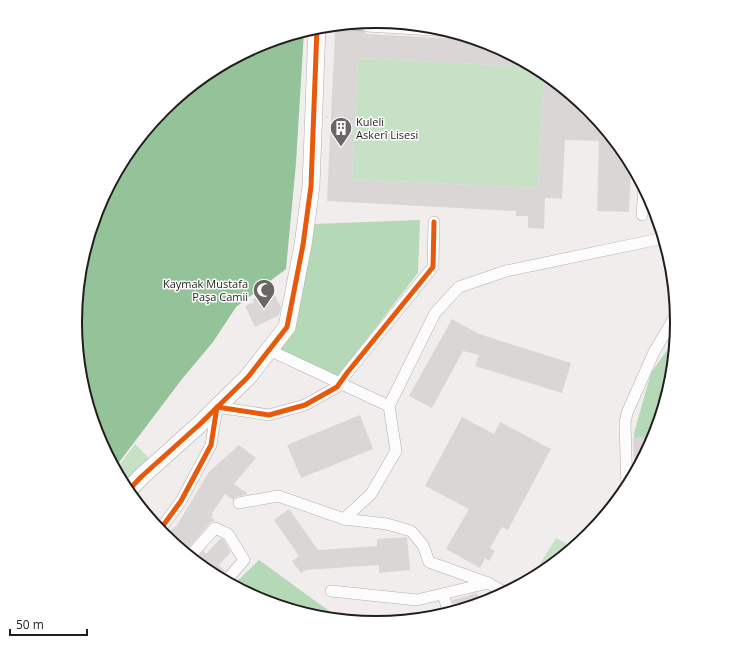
<svg xmlns="http://www.w3.org/2000/svg" width="752" height="645" font-family="'Open Sans',sans-serif">
<rect width="100%" height="100%" fill="#f2eded"/>
<g fill="#c6e1c6">
<path d="M358 58 535 67 544 72 538 188 352 179Z"/>
<path d="M135 444 151 460 123 486 115 471Z"/>
<path d="M556 538 574 548 543 573 530 580Z"/>
<path d="M437 610 439 617 408 621 407 619Z"/>
</g>
<g fill="#b5d9b7">
<path d="M420 220 418 273 338 376 278 350 313 224Z"/>
<path d="M676 342 672 382 654 438 634 477V433L651 373 672 343Z"/>
<path d="M259 560 343 621 317 618 260 601 232 586Z"/>
</g>
<path fill="#94c299" d="M304 31 296 163 286 269 236 307 213 342 182 379 114 469 97 438 80 381 75 322 80 263 98 207 125 155 163 109 209 72 261 44Z"/>
<g fill="#dad6d6">
<path d="M361 22V29L366 33V34L480 40 492 44 535 67 358 58 352 179 538 188 544 72 589 109 627 155 631 162 629 212 597 211 599 141 565 140 562 199 545 198 544 229 528 228V216H516V211L327 201 335 32 342 29 343 24Z"/>
<path d="M272 290 281 307 279 315 255 327 245 306 254 302 253 299Z"/>
<path d="M452 319 479 334 571 363 562 393 475 366 479 355 463 351 432 408 409 396Z"/>
<path d="M360 415 373 449 301 478 287 445Z"/>
<path d="M462 417 494 434 500 422 551 449 508 530 502 527 490 548 495 551 489 561 485 558 480 568 446 549 469 509 425 486Z"/>
<path d="M644 437 645 455 642 461 634 462 633 438Z"/>
<path d="M239 445 256 458 234 484 247 493 245 495 235 497 233 500 225 494 212 513 213 514 211 517 215 520 210 523 184 553 165 537 175 526 176 527 209 472Z"/>
<path d="M289 509 318 550 377 546V539L407 537 410 570 379 573V565L306 570 301 573 292 561 299 556 274 520Z"/>
<path d="M221 538 223 539 231 552 219 565 225 571 219 579 208 573 194 562 203 551 206 554Z"/>
<path d="M477 593 481 604 456 612 452 600Z"/>
</g>
<g fill="none" stroke-linecap="round" stroke-linejoin="round">
<path stroke="#c8c4c3" stroke-width="11" stroke-dasharray="11 5.5" stroke-linecap="butt" d="M336 25 367 26"/>
<g stroke="#b3afae" stroke-width="12">
<g id="minor">
<path d="M334 25H336"/>
<path d="M367 26 449 31"/>
<path d="M642 215 644 188"/>
<path d="M389 406 435 313 459 287 506 271 664 238"/>
<path d="M627 490 625 423 627 413 654 352 677 313"/>
<path d="M239 503 278 496 344 519 371 494 396 451 389 406 269 350"/>
<path d="M344 519 387 524 411 531 423 545 429 562 488 583 506 593"/>
<path d="M159 531 181 501 211 445 217 407 269 415 305 405 337 387 347 373 433 267 434 222"/>
<path d="M189 557 215 528 228 534 244 560 225 582"/>
<path d="M331 591 417 600 488 583"/>
<path d="M443 594 449 614"/>
</g>
</g>
<g stroke="#b3afae" stroke-width="18">
<path id="primary" d="M127 492 141 477 200 424 248 377 287 327 303 245 311 186 317 27"/>
</g>
<g stroke="#d4d3d3" stroke-width="2" stroke-dasharray="1 3" stroke-linecap="butt">
<path d="M375 80 519 87 515 165 371 158Z"/>
<path d="M327 117 373 121"/>
</g>
<use href="#minor" stroke="#fdfcfc" stroke-width="11"/>
<use href="#primary" stroke="#fdfcfc" stroke-width="17"/>
<g stroke="#fff" stroke-width="8">
<g id="cycleway">
<path d="M127 492 141 477 200 424 248 377 287 327 303 245 311 186 317 27"/>
<path d="M159 531 181 501 211 445 217 407 269 415 305 405 337 387 347 373 433 267 434 222"/>
</g>
</g>
<use href="#cycleway" stroke="#e8590c" stroke-width="5"/>
</g>
<defs>
<g id="building-pin" transform="scale(1.15)"><path d="M0 17L-7.5 6A9.5 9.5 0 1 1 7.5 6Z" fill="#6a6666" stroke="#fff"/><path d="M-4-6H4V6H1V3H-1V6H-4ZM-2.5-4.3h1.7v1.8h-1.7ZM.8-4.3h1.7v1.8H.8ZM-2.5-1h1.7V.8h-1.7ZM.8-1h1.7V.8H.8Z" fill="#fff"/></g>
<g id="mosque-pin" transform="scale(1.15)"><path d="M0 17L-7.5 6A9.5 9.5 0 1 1 7.5 6Z" fill="#6a6666" stroke="#fff"/><path d="M3.5-4.9A6 6 0 1 0 3.5 4.9A5 5 0 1 1 3.5-4.9Z" fill="#fff"/></g>
</defs>
<g fill-rule="evenodd">
<use href="#building-pin" x="341" y="128"/>
<use href="#mosque-pin" x="264" y="290"/>
</g>
<g text-anchor="middle" stroke-width="3" stroke-linejoin="round" paint-order="stroke">
<g font-size="11" fill="#211e1d" stroke="#fff" text-anchor="start">
<text x="356" y="126">Kuleli<tspan x="356" dy="13">Askerî Lisesi</tspan></text>
<text x="248" y="288" text-anchor="end">Kaymak Mustafa<tspan x="248" dy="13">Paşa Camii</tspan></text>
</g>
</g>
<path d="M0 0H752V645H0ZM82 322a294 294 0 1 1 588 0a294 294 0 1 1-588 0Z" fill="#fff" fill-rule="evenodd"/>
<path fill="none" stroke="#211e1d" stroke-width="2" d="M82 322a294 294 0 1 1 588 0a294 294 0 1 1-588 0Z"/>
<path d="M10 629v6h77v-6" fill="none" stroke="#211e1d" stroke-width="2"/>
<text x="16" y="629" font-size="12" fill="#211e1d" stroke="#ffffff" stroke-width="3" paint-order="stroke">50 m</text>
</svg>
